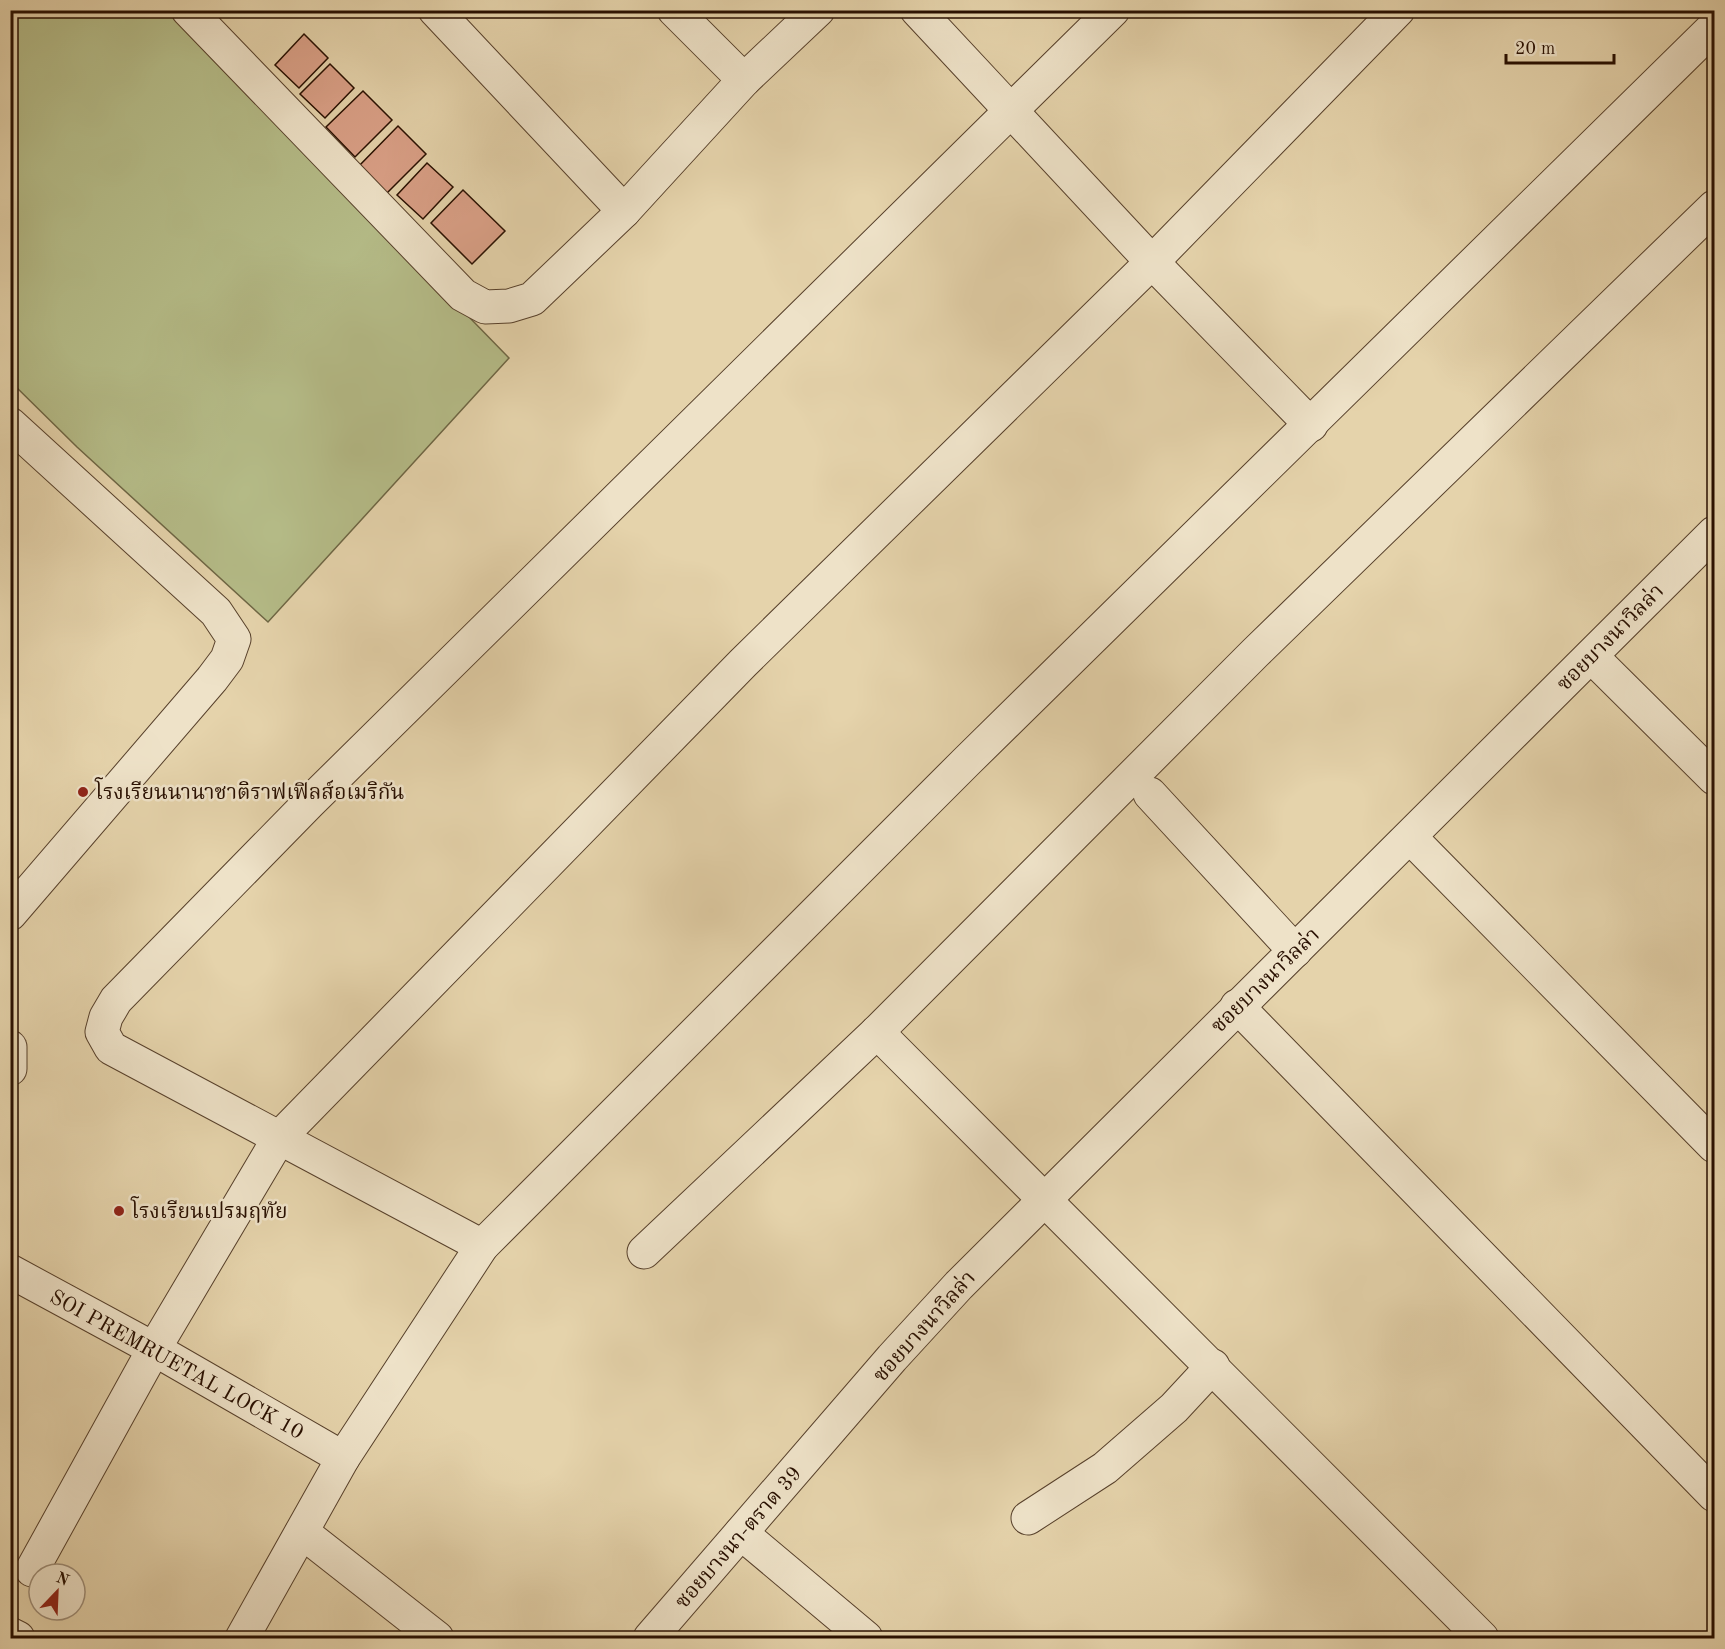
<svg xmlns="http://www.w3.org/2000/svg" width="1725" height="1649" font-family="'Old Standard TT','Noto Serif Thai',serif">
<rect width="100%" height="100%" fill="#e5d3ab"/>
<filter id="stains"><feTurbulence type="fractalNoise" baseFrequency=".00333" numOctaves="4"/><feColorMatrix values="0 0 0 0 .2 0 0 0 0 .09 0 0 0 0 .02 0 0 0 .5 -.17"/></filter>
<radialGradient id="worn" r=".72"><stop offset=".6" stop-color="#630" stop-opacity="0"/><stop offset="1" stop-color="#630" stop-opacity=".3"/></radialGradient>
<path fill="#b5bc88" stroke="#6e6644" stroke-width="1.5" d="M10 11H171L509 358 268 622 77 447 11 382Z"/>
<g fill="#daa087" stroke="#280f00" stroke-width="1.5">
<path d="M304 34 328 58 299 88 275 65Z"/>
<path d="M330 64 354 88 325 118 300 94Z"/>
<path d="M363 91 392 120 355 157 326 127Z"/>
<path d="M398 126 426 154 386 194 358 167Z"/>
<path d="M427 163 453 187 423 219 397 195Z"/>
<path d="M463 190 505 231 472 264 431 223Z"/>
</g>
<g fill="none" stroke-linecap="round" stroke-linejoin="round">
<g stroke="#57402b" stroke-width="35">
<g id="minor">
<path d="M188 10 463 295 485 307 509 306 532 299 624 211 744 80 818 10"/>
<path d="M435 10 624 211"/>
<path d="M674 10 744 80"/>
<path d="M917 10 1152 262 1311 425"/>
<path d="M10 424 216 612 234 639 227 659 212 679 10 914"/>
<path d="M1591 656 1714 778"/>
<path d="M1150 794 1295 951"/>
<path d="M1410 837 1714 1146"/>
<path d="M1237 1006 1714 1495"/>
<path d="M877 1032 1482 1638"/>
<path d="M10 1047V1069"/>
<path d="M482 1246 111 1048 102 1032 106 1017 116 1000 309 803 1113 10"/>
<path d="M644 1252 877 1032 1255 653 1714 207"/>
<path d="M10 1271 154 1349 343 1458"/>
<path d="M1028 1518 1105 1468 1174 1408 1213 1366"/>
<path d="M302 1532 437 1638"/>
<path d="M741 1533 866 1638"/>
<path d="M32 1570 154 1349 279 1138 743 663 1152 262 1398 10"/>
<path d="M10 1634 18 1638"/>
<path d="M242 1638 343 1458 482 1246 966 762 1714 27"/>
<path d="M650 1638 892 1358 959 1285 1714 533"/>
</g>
</g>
<use href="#minor" stroke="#eee2c8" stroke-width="33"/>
</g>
<g fill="#8f2418" stroke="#eee2c8" stroke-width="2">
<circle cx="83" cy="792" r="6"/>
<circle cx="119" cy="1211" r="6"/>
</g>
<g text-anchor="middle" stroke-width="5" stroke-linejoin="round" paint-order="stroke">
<g font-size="21" fill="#280f00" stroke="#eee2c8">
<text transform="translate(1610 637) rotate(-45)" y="7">ซอยบางนาวิลล่า</text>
<text transform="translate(1265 980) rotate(-44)" y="7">ซอยบางนาวิลล่า</text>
<text transform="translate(924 1326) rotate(-48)" y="7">ซอยบางนาวิลล่า</text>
<text transform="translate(177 1364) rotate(29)" y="7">SOI PREMRUETAL LOCK 10</text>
<text transform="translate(738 1537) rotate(-49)" y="7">ซอยบางนา-ตราด 39</text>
</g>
<g font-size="21" fill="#280f00" stroke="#eee2c8" text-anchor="start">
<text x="95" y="799">โรงเรียนนานาชาติราฟเฟิลส์อเมริกัน</text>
<text x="131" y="1218">โรงเรียนเปรมฤทัย</text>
</g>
</g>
<rect width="1725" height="1649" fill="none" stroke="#e5d3ab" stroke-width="36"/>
<rect x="12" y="12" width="1701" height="1625" fill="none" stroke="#280f00" stroke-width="3"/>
<rect x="18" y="18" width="1689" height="1613" fill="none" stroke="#280f00" stroke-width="1.5"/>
<g transform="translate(57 1592) rotate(23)"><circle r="28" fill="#eee2c8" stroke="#9f8e78" stroke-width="1.5"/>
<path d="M0-4.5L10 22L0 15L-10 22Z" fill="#8f2418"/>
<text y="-9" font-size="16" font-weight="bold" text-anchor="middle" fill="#280f00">N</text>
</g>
<path d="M1506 54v9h108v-9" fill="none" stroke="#280f00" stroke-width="3"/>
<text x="1515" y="54" font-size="18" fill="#280f00" stroke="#eee2c8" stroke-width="4.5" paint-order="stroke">20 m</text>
<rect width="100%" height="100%" filter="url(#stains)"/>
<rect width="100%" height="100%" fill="url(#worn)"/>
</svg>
